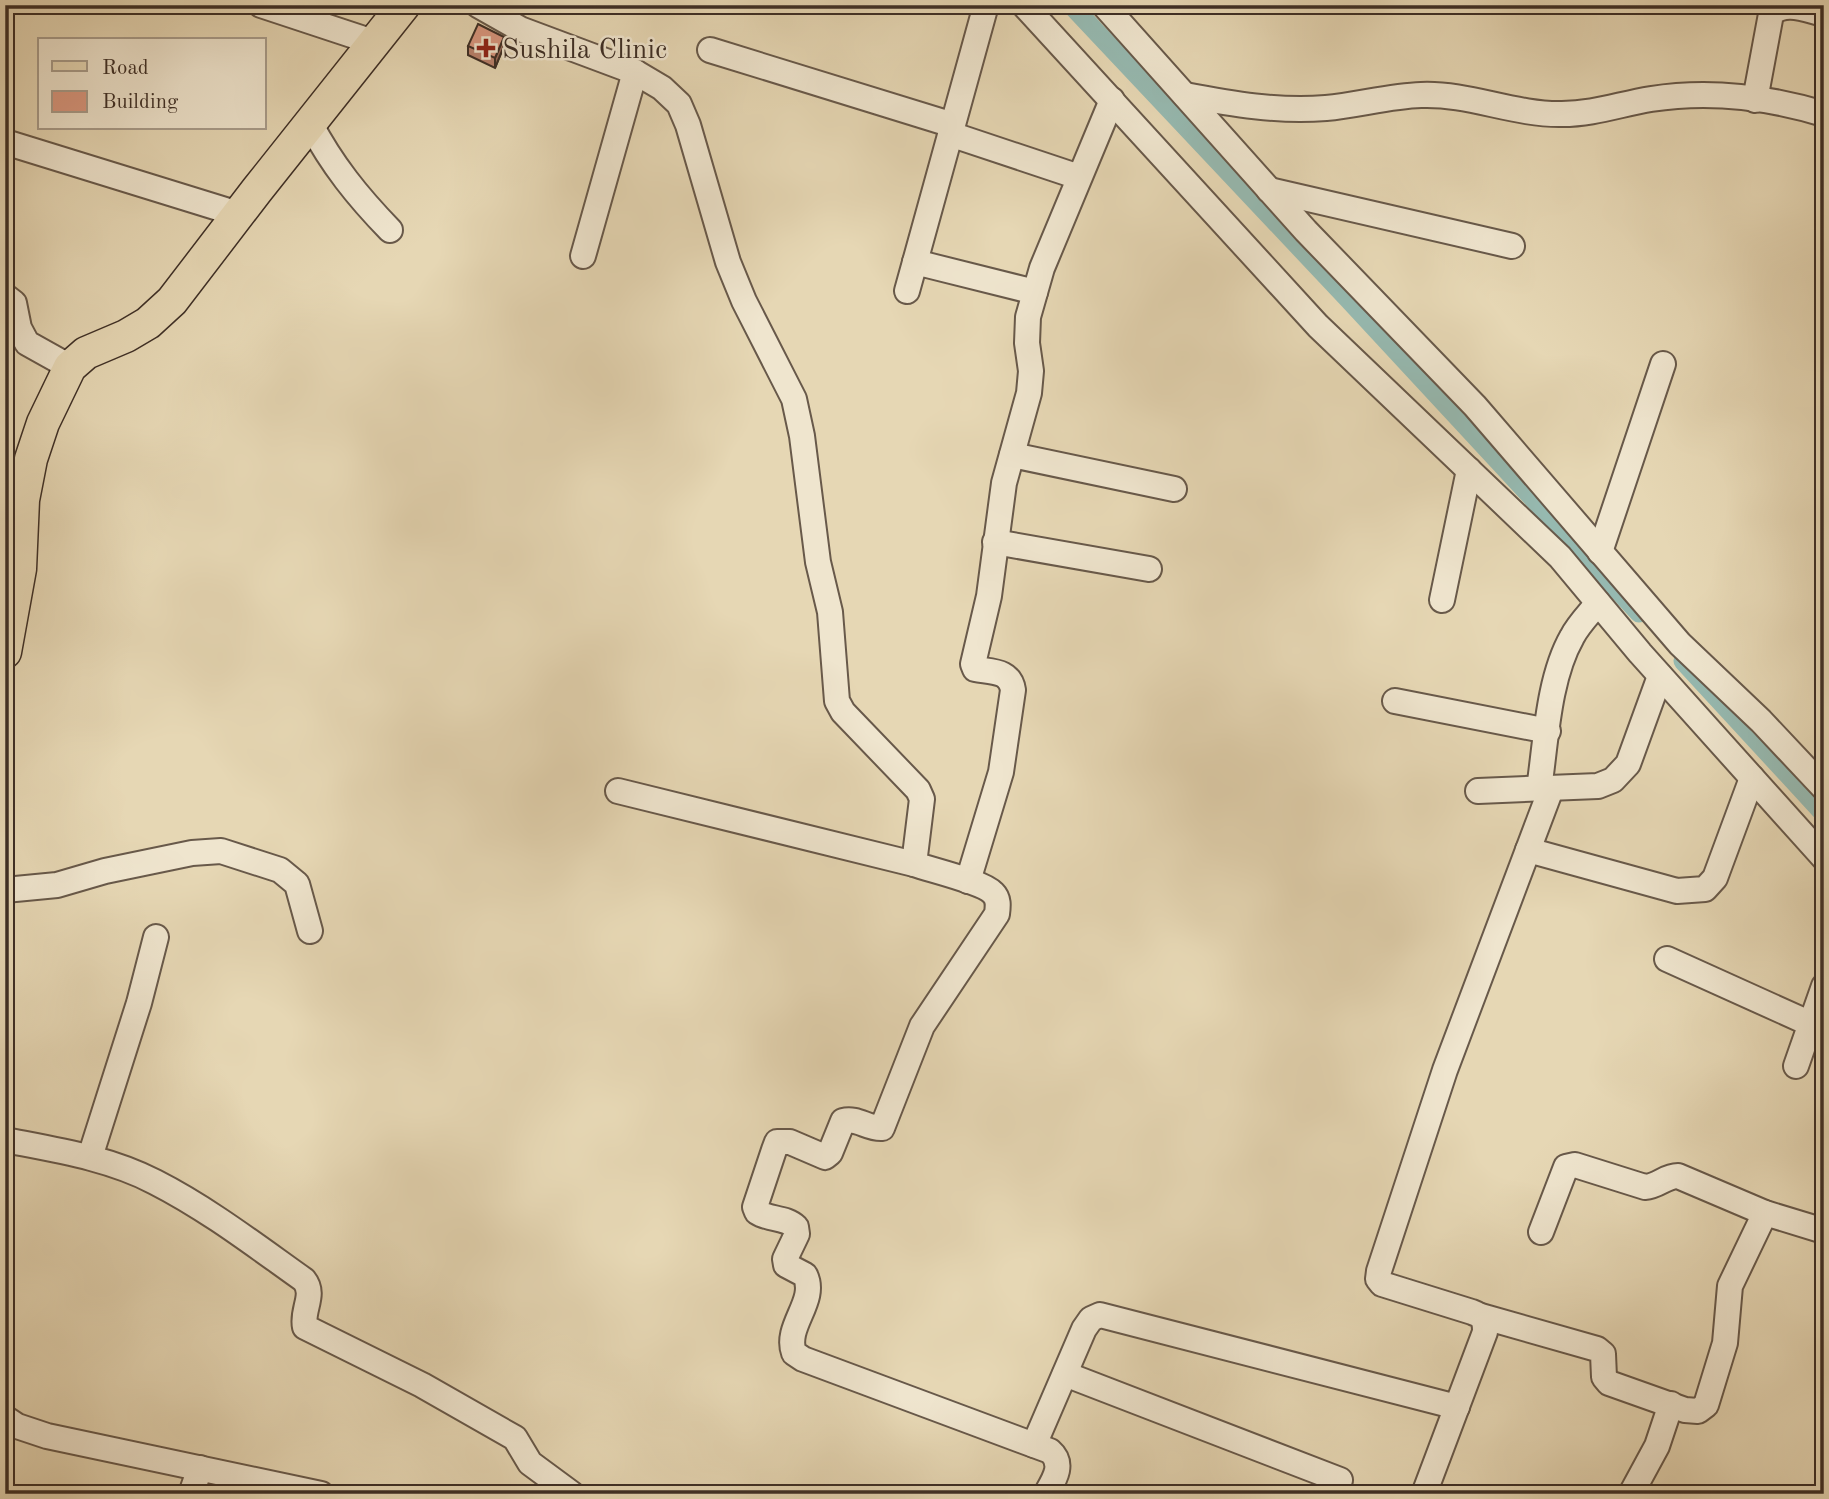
<svg xmlns="http://www.w3.org/2000/svg" width="1829" height="1499" font-family="'Old Standard TT',serif">
<rect width="100%" height="100%" fill="#e6d7b4"/>
<filter id="stains"><feTurbulence type="fractalNoise" baseFrequency=".00286" numOctaves="4"/><feColorMatrix values="0 0 0 0 .2 0 0 0 0 .09 0 0 0 0 .02 0 0 0 .5 -.17"/></filter>
<radialGradient id="worn" r=".72"><stop offset=".6" stop-color="#630" stop-opacity="0"/><stop offset="1" stop-color="#630" stop-opacity=".3"/></radialGradient>
<g fill="none" stroke-linecap="round" stroke-linejoin="round">
<g stroke="#96b9b0" stroke-width="19">
<path d="M1071 5 1348 299 1639 613"/>
<path d="M1683 661 1824 814"/>
</g>
<g stroke="#68594a" stroke-width="28">
<g id="minor">
<path d="M261 5 373 42"/>
<path d="M478 5 520 29 635 72 662 88 679 104 688 125 728 262 744 301 794 399 802 436 818 562 830 612 837 701 843 712 918 790 922 799 914 864C931 870 983 882 993 893 999 899 998 906 997 914L922 1026 882 1128C868 1129 857 1117 843 1121L830 1153 825 1157 790 1142H777L774 1150 755 1207 757 1212C769 1220 786 1217 796 1227L797 1234 785 1259 786 1265 805 1275C818 1301 784 1326 794 1353L803 1359 1050 1451C1065 1464 1054 1480 1046 1494"/>
<path d="M1024 5 1318 326 1560 557 1640 653 1824 858"/>
<path d="M1104 5 1306 231 1475 406 1680 644 1761 721 1824 788"/>
<path d="M710 50 953 125"/>
<path d="M1185 95C1232 104 1278 112 1326 108 1358 105 1390 96 1421 95 1469 93 1514 115 1562 114 1594 114 1620 104 1651 99 1708 90 1768 97 1824 114"/>
<path d="M1755 100 1771 14C1785 0 1806 10 1824 14"/>
<path d="M310 123C332 165 358 197 390 230"/>
<path d="M950 134 1079 177"/>
<path d="M5 142 238 214"/>
<path d="M1269 190 1512 246"/>
<path d="M583 256 635 72"/>
<path d="M915 262 1035 292"/>
<path d="M907 291 986 5"/>
<path d="M5 296 14 303 19 328 27 343 70 367"/>
<path d="M1012 455 1174 489"/>
<path d="M995 542 1149 569"/>
<path d="M1600 552 1663 364"/>
<path d="M1442 600 1469 470"/>
<path d="M1395 701 1548 731"/>
<path d="M1539 789C1546 742 1548 679 1572 637 1578 625 1589 614 1598 603"/>
<path d="M618 791 914 864"/>
<path d="M1478 791 1598 786 1613 780 1628 764 1660 676"/>
<path d="M1528 850 1677 891 1705 889 1715 878 1752 778"/>
<path d="M968 881 1001 772 1013 690C1010 670 992 672 975 669L973 664 989 596 1004 483 1029 393 1031 371 1027 343 1028 317 1042 268 1112 100"/>
<path d="M5 890 57 885 105 871 192 853 221 851 280 870 297 884 310 931"/>
<path d="M1667 959 1811 1024"/>
<path d="M1796 1066 1824 986"/>
<path d="M5 1140C56 1150 109 1158 155 1182 208 1209 256 1246 304 1280 316 1295 301 1310 305 1327L422 1385 515 1438 530 1463 572 1494"/>
<path d="M90 1157 139 1003 156 937"/>
<path d="M1541 1232 1566 1167 1575 1165 1645 1187C1659 1186 1665 1176 1678 1176L1765 1213 1824 1231"/>
<path d="M1481 1316 1597 1349 1603 1354 1604 1377 1609 1383 1685 1410 1698 1411 1706 1405 1725 1343 1730 1286 1765 1213"/>
<path d="M1065 1374 1340 1480"/>
<path d="M5 1418 17 1426 47 1436 321 1494"/>
<path d="M1034 1445 1084 1329 1091 1319 1100 1315 1457 1407"/>
<path d="M191 1494 200 1468"/>
<path d="M1424 1494 1485 1332C1485 1320 1483 1316 1472 1312L1382 1284 1378 1279 1379 1271 1445 1070 1551 789"/>
<path d="M1631 1494 1657 1446 1671 1404"/>
</g>
</g>
<g stroke="#3e2f26" stroke-width="35">
<path id="major" d="M5 652 20 569 23 500 31 459 43 423 70 367 86 353 126 336 148 323 172 301 257 190 404 5"/>
</g>
<use href="#minor" stroke="#efe5ce" stroke-width="24"/>
<use href="#major" stroke="#e6d7b4" stroke-width="32"/>
</g>
<path fill="#bb836e" stroke="#3e2f26" stroke-width="2" d="M468 46H504L495 68 468 55Z"/>
<path fill="#996a5a" stroke="#3e2f26" stroke-width="2" d="M504 37V46L495 68V58Z"/>
<path fill="#da9880" stroke="#3e2f26" stroke-width="2" d="M478 24 504 37 495 58 468 46Z"/>
<path fill="#8f2418" stroke="#efe5ce" stroke-width="2.5" d="M482.5 37.5h7v7h7v7h-7v7h-7v-7h-7v-7h7z"/>
<g text-anchor="middle" stroke-width="5" stroke-linejoin="round" paint-order="stroke">
<g font-size="28" fill="#3e2f26" stroke="#efe5ce" text-anchor="start">
<text x="502" y="58">Sushila Clinic</text>
</g>
</g>
<rect width="1829" height="1499" fill="none" stroke="#e6d7b4" stroke-width="28"/>
<rect x="7" y="7" width="1815" height="1485" fill="none" stroke="#3e2f26" stroke-width="3.5"/>
<rect x="14" y="14" width="1801" height="1471" fill="none" stroke="#3e2f26" stroke-width="2"/>
<rect x="38" y="38" width="228" height="91" fill="#efe5ce" stroke="#a89c8b" stroke-width="2"/>
<rect x="52" y="61" width="35" height="10" fill="#e6d7b4" stroke="#a89c8b" stroke-width="2"/>
<text x="102" y="74" font-size="21" fill="#3e2f26">Road</text>
<rect x="52" y="91" width="35" height="21" fill="#da9880" stroke="#a89c8b" stroke-width="2"/>
<text x="102" y="108" font-size="21" fill="#3e2f26">Building</text>
<rect width="100%" height="100%" filter="url(#stains)"/>
<rect width="100%" height="100%" fill="url(#worn)"/>
</svg>
